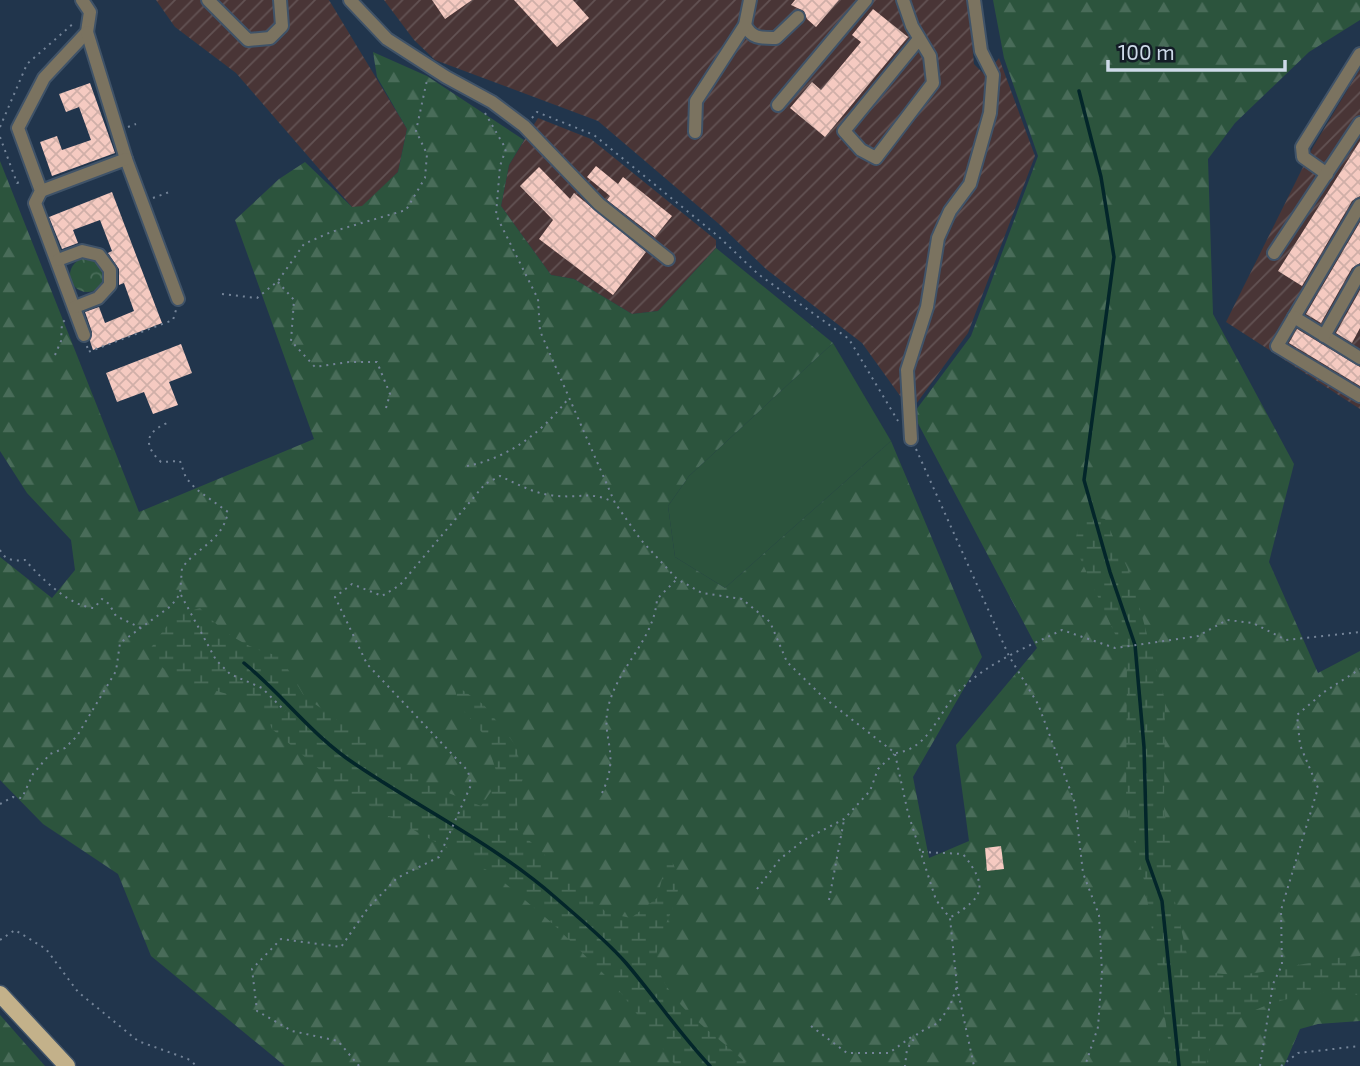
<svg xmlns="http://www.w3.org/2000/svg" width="1360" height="1066" font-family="'Exo 2',sans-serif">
<defs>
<pattern id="industrial-furrows" width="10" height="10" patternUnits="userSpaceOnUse" patternTransform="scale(1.75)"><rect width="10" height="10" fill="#493536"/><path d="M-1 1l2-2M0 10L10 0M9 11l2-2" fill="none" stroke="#625253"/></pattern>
<pattern id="forest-firs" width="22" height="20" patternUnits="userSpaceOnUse" patternTransform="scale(1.75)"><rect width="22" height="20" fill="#2c543d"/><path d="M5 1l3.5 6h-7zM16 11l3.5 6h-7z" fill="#496c59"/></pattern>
<pattern id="wetland-marsh" width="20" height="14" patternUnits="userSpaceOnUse" patternTransform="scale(1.75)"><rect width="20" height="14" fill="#2c543d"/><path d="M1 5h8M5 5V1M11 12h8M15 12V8" fill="none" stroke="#496c59"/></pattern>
<pattern id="park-crowns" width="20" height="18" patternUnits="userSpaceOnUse" patternTransform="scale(1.75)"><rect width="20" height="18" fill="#2c543d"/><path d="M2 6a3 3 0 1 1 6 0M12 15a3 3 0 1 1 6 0" fill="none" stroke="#496c59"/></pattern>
<pattern id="building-cross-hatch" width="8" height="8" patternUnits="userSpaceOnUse" patternTransform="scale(1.75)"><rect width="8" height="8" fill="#f5cac1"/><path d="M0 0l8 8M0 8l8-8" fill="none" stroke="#d0afa8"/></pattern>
</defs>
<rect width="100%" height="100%" fill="#21354c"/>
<g fill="url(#industrial-furrows)">
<path d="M156 0H329L407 129 398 172 362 207H352L236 73 175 27Z"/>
<path d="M384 0H968L974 64 985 75 999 58 1035 156 968 333 911 411 862 343 766 269 719 224 598 121 435 60 414 40Z"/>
<path d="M1360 69V409L1226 322 1313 147Z"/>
<path d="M538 118 591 139 716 240V248L658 311 632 314 574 279 551 275 501 206 509 165Z"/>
</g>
<path fill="#2c543d" d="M833 343 891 441 725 588 675 557 668 506 689 476Z"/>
<g fill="url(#forest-firs)">
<path d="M993 0H1360V20L1309 52 1235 123 1208 159 1213 314 1294 464 1269 562 1318 673 1360 651V1021L1318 1024 1300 1029 1284 1066H285L151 956 118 874 43 824 0 780V557L52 598 75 570 71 540 27 493 0 451V161L139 512 314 439 235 220 279 179 305 162 352 207 362 206 398 172 407 129 377 77 373 52 427 76 524 140 509 165 501 206 551 275 574 279 632 314 658 311 716 248 833 343 689 476 668 506 675 557 725 588 891 441 982 657 913 777 929 858 969 841 956 745 1037 648 913 414 971 336 1038 156 1004 58Z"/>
<path d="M0 1015 45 1066H0Z"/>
</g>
<g fill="url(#wetland-marsh)">
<path d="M1082 516 1105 519 1131 576 1165 700 1164 810 1172 854 1173 893 1190 968C1253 987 1299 958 1360 956V995C1348 995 1334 992 1322 993 1282 997 1207 1017 1207 1066H1168V1039L1157 961 1144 880 1126 808 1127 660 1080 558 1076 537Z"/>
<path d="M200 608C223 633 247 649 280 656L304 696 426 784 481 806 499 780 485 736 458 704 454 684 484 705 516 746 523 778 517 798 518 830 607 913 631 918 657 898 668 856C702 901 639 932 662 978 681 1015 720 1037 749 1066H676L615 985 552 923 494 874 348 794 272 729C252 678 171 701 150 649L174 616Z"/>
</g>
<circle fill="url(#park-crowns)" cx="87" cy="275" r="17"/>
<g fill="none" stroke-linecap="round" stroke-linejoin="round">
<g stroke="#03262a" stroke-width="3.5">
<path d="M1079 91 1101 177 1114 257 1084 480 1110 572 1135 645 1144 747 1147 859 1162 901 1179 1066"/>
<path d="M244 663C284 696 314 738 358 766 425 811 494 844 556 898 580 919 606 940 626 963 655 997 679 1033 710 1066"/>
</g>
</g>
<g fill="url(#building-cross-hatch)">
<path d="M432 0H472L445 19Z"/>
<path d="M514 0H573L589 18 557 47Z"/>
<path d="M795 0H839L816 27 807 19 804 11 791 5Z"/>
<path d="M873 9 908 37 825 137 790 108 812 82 821 90 861 42 852 35Z"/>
<path d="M90 83 115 153 52 176 40 142 57 136 62 150 91 140 79 107 66 112 59 94Z"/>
<path d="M1360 141V196L1352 201 1302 286 1278 271Z"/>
<path d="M596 166 618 184 623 177 672 216 655 237 607 200 610 196 587 177Z"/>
<path d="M539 167 570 199 574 193 646 252 613 295 539 239 553 220 520 186Z"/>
<path d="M112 192 162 323 93 350 90 341 92 332 85 312 99 307 105 323 134 311 124 283 119 285V269L108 253 112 251 100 220 73 230 78 243 62 249 49 217Z"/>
<path d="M1360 222V263L1352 268 1321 323 1306 314Z"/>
<path d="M1360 290V328L1352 343 1336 333Z"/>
<path d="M1297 329 1360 367V386L1289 343Z"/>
<path d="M181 344 192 373 169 382 178 405 153 414 144 392 117 402 106 373Z"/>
<path d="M1001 846 1004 869 987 871 985 848Z"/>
</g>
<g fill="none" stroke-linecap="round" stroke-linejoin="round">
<g stroke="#405368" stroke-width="16">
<g id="minor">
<path d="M82 0 90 12 87 32 44 78 18 128 41 191 35 203 84 335"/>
<path d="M208 0 248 40 270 38 282 26 280 0"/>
<path d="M350 0 387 39 446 77 492 102 524 126 599 204 668 259"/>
<path d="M903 0 912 26 930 56 933 83 876 158 861 150 844 131 919 39"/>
<path d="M745 25C752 39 761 38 776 38L798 17"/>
<path d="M87 32 126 159 178 299"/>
<path d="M778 105 866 0"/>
<path d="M695 132 696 101 745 25 750 0"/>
<path d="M1327 174 1303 157 1302 147 1360 54"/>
<path d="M41 191 126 159"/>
<path d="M1360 205 1277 346 1360 396"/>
<path d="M1274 253 1360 123"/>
<path d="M58 260 82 251 99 255 110 270V285L98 298 75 307"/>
<path d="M1294 317 1360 358"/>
<path d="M1324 336 1360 272"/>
<path d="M911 439 907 370 927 307 938 238 950 211 970 184 990 113 993 75 981 51 974 0"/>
</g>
</g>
<g stroke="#405368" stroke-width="19">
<path id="major" d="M0 994 67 1066"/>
</g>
<g stroke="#748498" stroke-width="2" stroke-dasharray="2 5" stroke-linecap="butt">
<path d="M485 113 506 149 500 166 496 215 538 299 540 331 615 503 641 540 677 579 702 593 742 599 770 622 787 662 823 697 895 753C929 750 938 712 959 691 987 663 1027 647 1062 630L1115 648 1198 636 1227 620 1253 623 1286 640 1360 632"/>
<path d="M532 118 537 112 594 135 719 237 758 274 849 339 898 421"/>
<path d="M0 127 27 64 75 22"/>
<path d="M128 127 136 124"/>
<path d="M0 137 17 183 22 181"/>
<path d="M153 198 172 191"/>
<path d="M278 282 294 300 291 341 315 367 349 362H377L390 394 386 408"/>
<path d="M222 294 257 298 278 281 304 244 331 232 406 210 425 178 427 154 416 131 427 80"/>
<path d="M87 346 88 352 173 320 176 310"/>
<path d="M55 355 61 341 62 323 66 319"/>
<path d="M916 449 1009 656 1038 704 1075 803 1083 873 1099 915 1102 972 1098 1027 1085 1066"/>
<path d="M467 466C509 458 542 432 568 399"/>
<path d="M0 550C5 561 15 561 25 560 42 579 69 606 94 608L102 599 109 604 116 616 141 628"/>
<path d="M181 595 216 660 230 674 262 688 285 711"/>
<path d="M895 754 908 813 936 900 950 918 957 986 950 1006 938 1023 918 1033 907 1049 905 1066"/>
<path d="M602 793C621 753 601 739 608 708 617 667 654 641 657 599L677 579"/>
<path d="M0 804 13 797 22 798 33 774 50 754 65 748 77 736 116 671 120 643 171 606 180 594 182 568C197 547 222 542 228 512L196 489 186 478 180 461 161 462C144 446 144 433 167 423"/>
<path d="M922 852 963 854C988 886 985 897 951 917"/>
<path d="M757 889 780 859 804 840 844 819 870 791 878 769 894 754"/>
<path d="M829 900 844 820"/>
<path d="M0 940 15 930 46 949 78 992 138 1041 188 1059 197 1066"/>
<path d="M957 987 974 1066"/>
<path d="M811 1026 847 1053H889L914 1035"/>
<path d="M359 1066 338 1041 292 1031 257 1011 252 969 281 939 341 947 368 908 397 878 439 857 471 785 468 771 367 664 335 597 352 584 382 596 400 585 485 484 500 476C519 485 537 495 558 496 581 498 591 491 613 502"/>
<path d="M1260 1066 1273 984 1282 965 1281 910 1318 788 1300 745 1297 715 1324 692 1360 669"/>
<path d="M1281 1066 1298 1053 1360 1046"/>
</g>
<use href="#minor" stroke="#7b7360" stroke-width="12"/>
<use href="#major" stroke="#c3b18a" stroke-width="16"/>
</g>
<path d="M1108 60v10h177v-10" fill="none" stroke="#cedae9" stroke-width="3.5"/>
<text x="1118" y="60" font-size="21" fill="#cedae9" stroke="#131c26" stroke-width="5" paint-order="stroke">100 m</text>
</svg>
